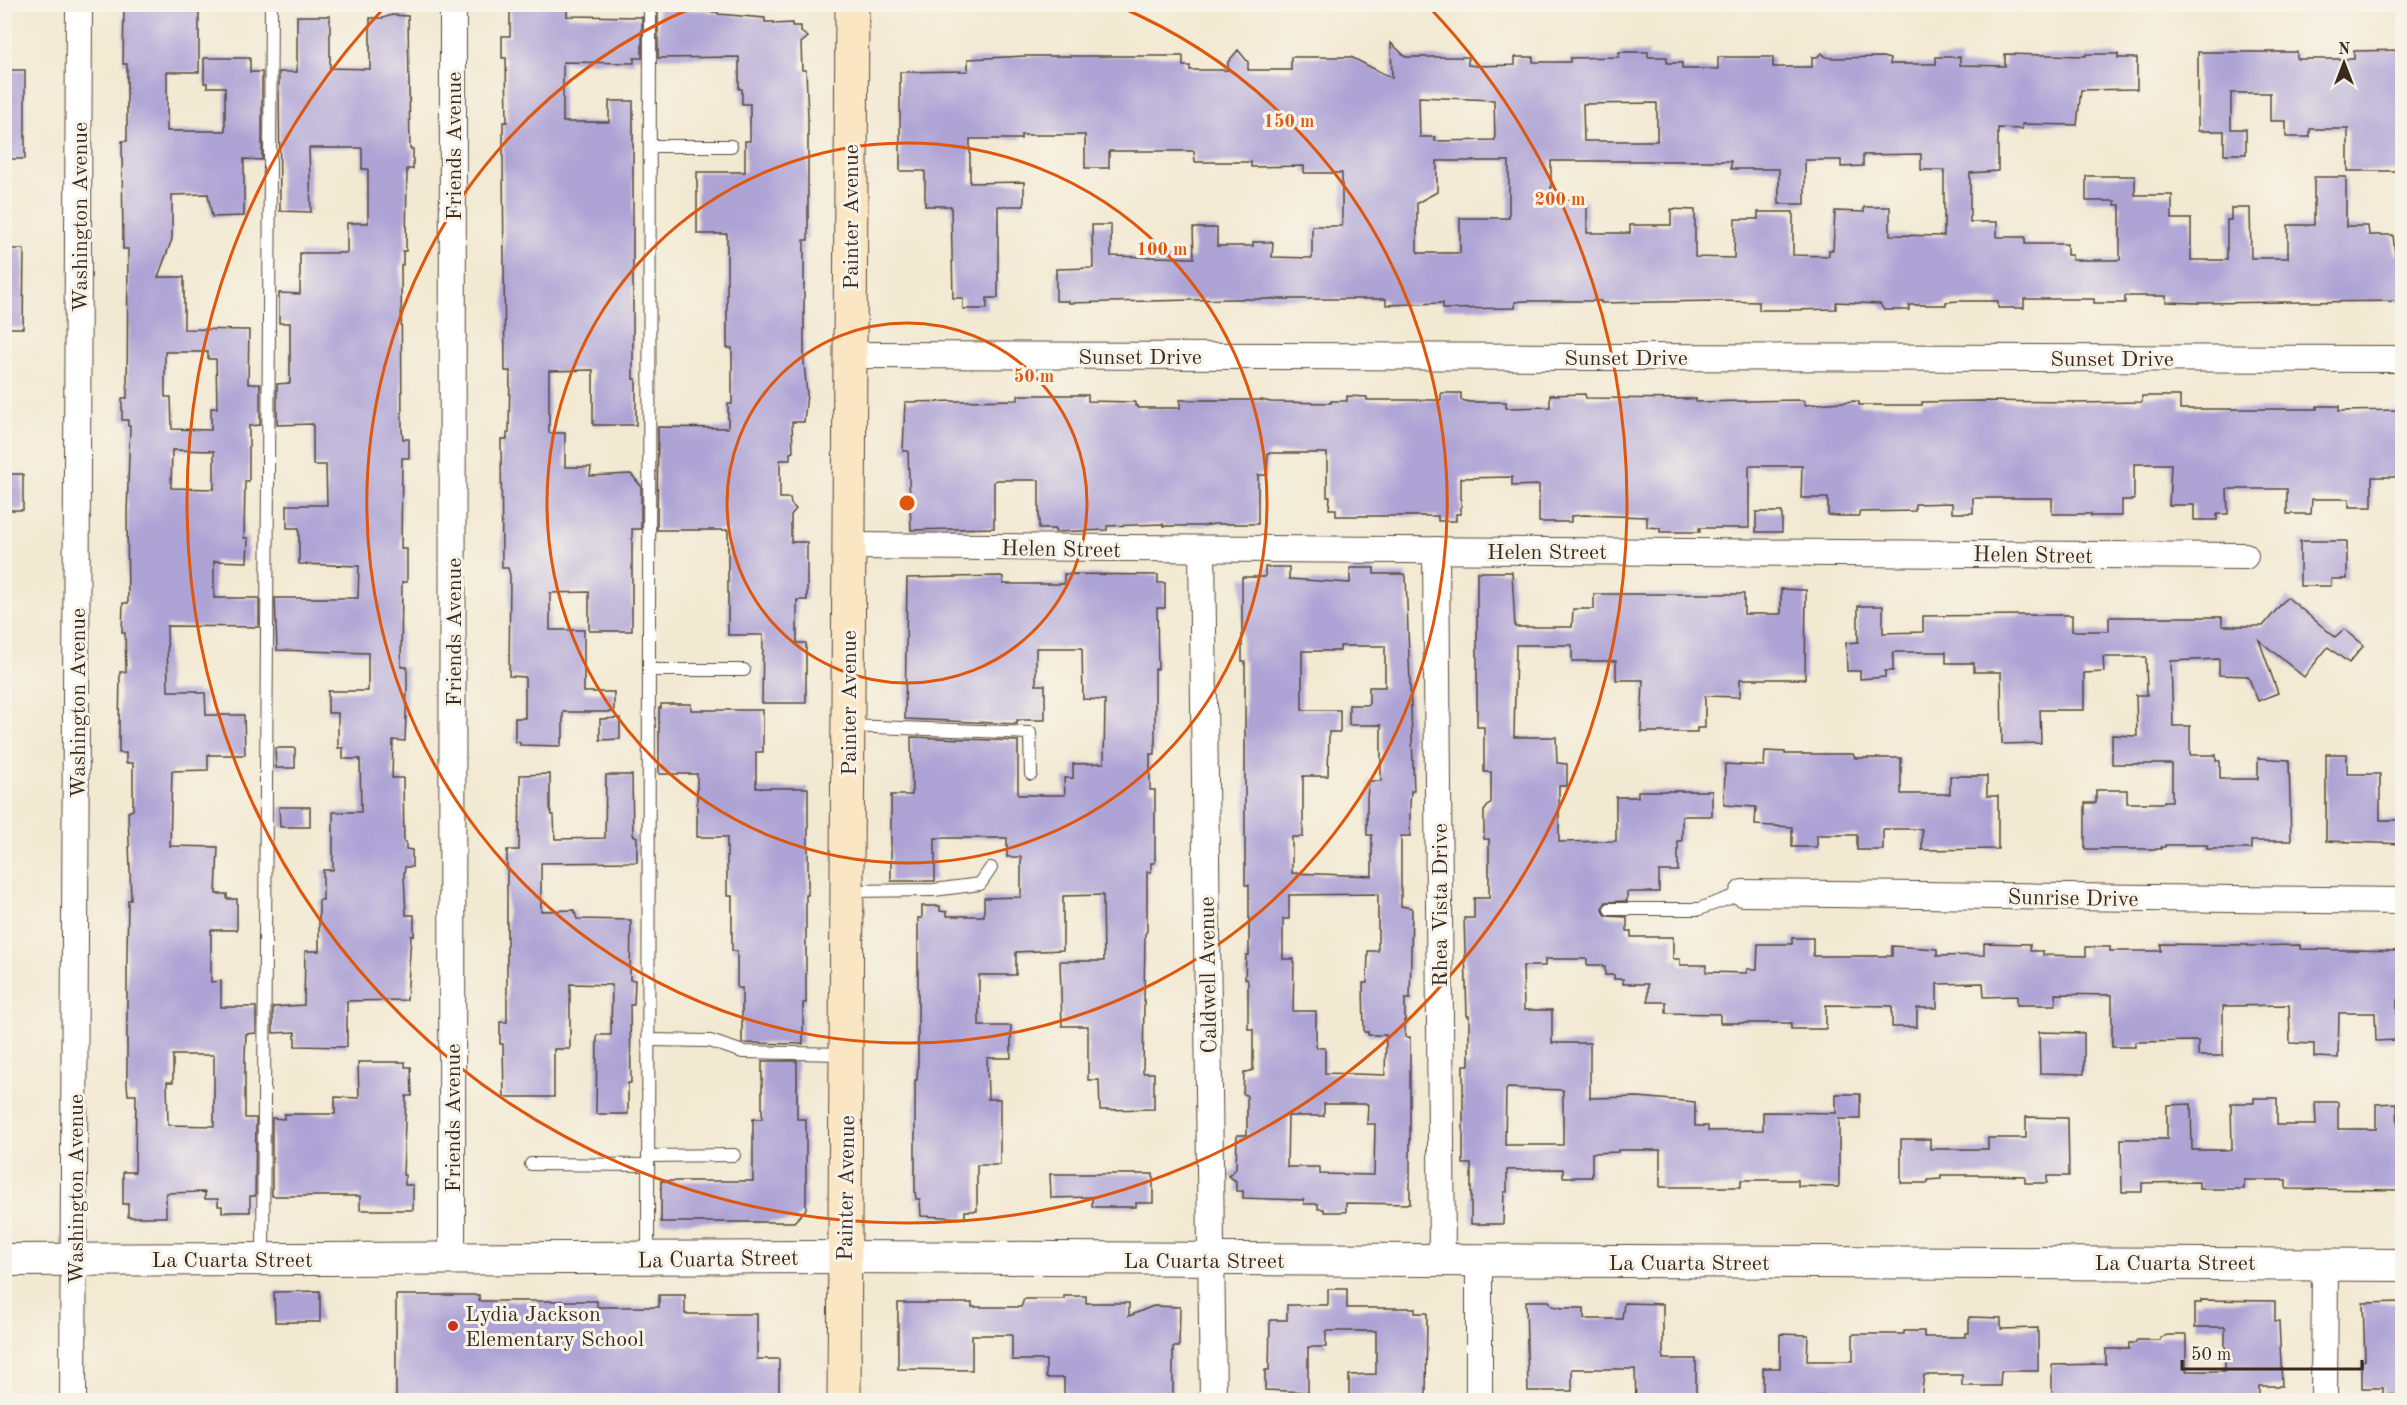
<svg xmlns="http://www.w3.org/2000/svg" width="2407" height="1405" font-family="'Old Standard TT',serif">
<rect width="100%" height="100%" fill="#f7f3e8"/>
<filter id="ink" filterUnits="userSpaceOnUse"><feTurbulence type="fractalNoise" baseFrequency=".0167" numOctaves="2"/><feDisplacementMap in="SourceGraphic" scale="12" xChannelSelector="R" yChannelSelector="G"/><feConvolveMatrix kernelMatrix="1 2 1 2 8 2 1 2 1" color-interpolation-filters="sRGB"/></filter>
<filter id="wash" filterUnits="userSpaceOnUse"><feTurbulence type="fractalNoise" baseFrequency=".008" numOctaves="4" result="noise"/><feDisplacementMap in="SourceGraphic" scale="24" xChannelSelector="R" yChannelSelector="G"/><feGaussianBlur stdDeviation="1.35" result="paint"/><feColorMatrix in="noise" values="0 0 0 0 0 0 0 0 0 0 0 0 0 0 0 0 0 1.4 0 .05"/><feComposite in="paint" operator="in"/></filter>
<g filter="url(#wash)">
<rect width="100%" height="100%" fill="#f2e9d2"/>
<g id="blocks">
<g fill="#ada3d5" fill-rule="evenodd">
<path d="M128 4H199V72H167V131H225V87H207V83H204V58H250V72H262V160L244 159V216L212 217 208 194 172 195V239L158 277H184V329L249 330 248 384H260V425L249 426V481H245L244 538H248L247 562 214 561V598H259V627L167 626 168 691H197V693H205L206 715H244L245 755H208V770L172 771 170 846 218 847 216 894H227V899H237V930H211V982L221 981V1007H256V1033L246 1034 245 1056V1118H256L255 1196H250V1212H222V1206H218V1199H205V1192L166 1193V1217H128V1204H123V1172H135L136 1095H128L127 1084V953L128 900H131L128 812 133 810V763H126V753H119V730L120 672H126L125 633H122L123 603H128L127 514 130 426H128V420H122V398H127L128 249H123L122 141H127V64H123L124 6ZM165 352H208V359H216L217 408H211V430L172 429 171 397H165ZM172 450 214 451V489L171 488ZM173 1055H214V1126L168 1125 167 1082H173Z"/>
<path d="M510 4H567V16L642 17V58H634V63L563 62V122H609V101H633V379H636V425H593V370L549 371V433H565V467H591L590 476 631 474 641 486V529H632V631H589V592L550 593V630H584V692H614V712H563V738H561V746L520 745V742H515V718H525V677L509 676 510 575 508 568H502L501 439H507V433H509L510 371H505L503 161V122H507L506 58H502V36H510Z"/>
<path d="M658 4H687V10H708V12H718V14L765 18V22H774V24L792 23V26H801V32L808 37 801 43 802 70H806L808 117V240H804V363L807 394 804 422H792L793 452 790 453V460H780V498H790L791 504 796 509 791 515V542H807V600H797V643H806V703H762L763 635H728V530H657L658 427 728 428V404H732V348H727V234H697V172H745V141H750V104H742V89H739V57L658 58Z"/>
<path d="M392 15 408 16 410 149H413V169H407L406 251H403V265H401L402 431 403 439H409V458H402L401 549H407V582H402L401 667H407V688L405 741 393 740 392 778H403L404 842H406V849L412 850V867H405L404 875 406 915H414V936H411L407 1000 347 1001V1047L295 1046V1032L273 1033V1007L304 1005 305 951H319V900H323V870H333V812H361L360 759H343V748H338V713H328V691H368V653L277 650 275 598H358L359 566 299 564V528H287V505H327L326 465H313V424L277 425V384L290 383V323H279V293L300 294V253H347V223H368V169H362V148H309L311 212 280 211 279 72H297V16H330V68L370 69V18H383Z"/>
<path d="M1391 43 1406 57H1468V65L1477 66 1515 65V57H1533V62H1570V58L1619 57V52H1648V57H1667V63H1682V69H1718V57H1773V67H1812V57H1817L1822 53 1826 57 1832 58 1883 57 1890 59V64H1936V57H1960V65L2005 66V54L2086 56V54H2118V58H2137V89L2081 90 2077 125 2022 124V129L1998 128V171L1970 173V222H1997V237H2025V244H2067V255H2072V260H2120V205H2115V201H2086V176H2135V195H2172V219H2191V260H2227V220H2231V208H2250L2251 258H2288V225H2314V177H2346V226H2368L2369 235H2393L2395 254H2403V301L2197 303 2166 302V296H2125V303H2094V299H2024V308H1998V301H1959L1946 302V305H1909V310H1884L1880 304 1836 302V309L1793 310H1759V302L1716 301 1601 303V301H1524L1515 302V308L1443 309V303L1386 305V299H1233L1069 303V301H1056V269L1093 268 1092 225H1111V256L1194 258 1193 228H1217V246H1253V242H1273L1272 257 1312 258V226H1342V173H1304V166L1251 167V162H1195L1194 151H1109V168H1085V135H1021V139H970V183L1024 182V206H998V298H987V309H963V298H953L951 206H925V171H900V72L968 71V59L1025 56H1183V66H1190V70H1228V62L1238 50 1248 62V70H1291V57H1351L1392 78ZM1419 97 1494 100 1495 140 1435 141V137H1420ZM1657 103V141H1584L1583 104ZM1921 154V170H1944V236L1890 235V207H1864V212L1835 211 1833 250H1829V256L1793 255V212H1758V219H1735L1734 258 1695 257V210L1671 209V225H1630V233H1587V200H1551V161H1731V169H1779V204H1805V160H1841V167L1863 166V155ZM1437 161H1509V218H1460V253H1419L1417 251V203L1437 192Z"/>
<path d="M2403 50V171H2348V129H2310V137H2286V121H2270V93H2231V129H2246V154H2224V131H2198V52H2297V59H2354V51Z"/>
<rect x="4" y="70" width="21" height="89"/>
<path d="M4 249H24L23 328H4Z"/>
<path d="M1441 393H1461V400L1470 402H1506V408L1550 407V395L1585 394 1586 398 1696 399V402L1801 400 1805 401V405L1854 401 1859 402V405H1922V402L1977 401 2074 402V403L2142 402V396H2180V409H2317V406H2339V411L2403 410V477H2372V507H2349V499H2312L2311 514H2287V489H2227L2228 514H2217V520H2194V505H2169L2171 464H2134V500H2122V516H2091V514H2052V498H1973V513H1952V503L1915 504V511L1859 512V516H1839L1828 515V498H1801L1802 466H1749V528H1699L1700 532H1660V528L1647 527V517L1584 515 1571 516V522H1539V485L1512 486V477L1461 478V514H1456V521H1438V516H1336V509H1329L1330 497H1327V453H1268L1267 475H1258V524H1214L1203 526H1163V524L1107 526V530L1055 532V529H1039V480H998L994 481V528L911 530 908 451H903L905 402 1018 400V395H1088V401L1135 402V406H1138V408H1180V400H1261L1271 402 1331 403V401H1347V396L1367 397V400H1441Z"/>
<rect x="4" y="474" width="19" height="36"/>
<rect x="1756" y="512" width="26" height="20"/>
<path d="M2300 541H2347V579H2331V586H2300Z"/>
<path d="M1265 567H1289V579L1350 583V568H1374V574H1405L1406 577 1414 791H1411L1410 805V836H1401V906L1412 908 1410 999H1405V1037H1410V1204L1346 1203V1212H1324V1209H1318V1204H1304V1200L1243 1198V1191H1236V1181L1228 1176 1236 1169 1237 1135H1247V1096L1243 1093 1244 1073 1253 1070V1029H1248V983L1247 979H1245L1246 955H1249V885H1245V661H1242V577H1265ZM1340 646H1385V687H1369V705H1349V725H1381V781H1369L1367 797V835H1372V876L1292 873V837H1303V776H1328L1329 732H1340V710H1302V651H1340ZM1378 894V951H1368L1367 983H1363L1364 1032H1368V1035H1386L1385 1075 1325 1073V1048H1317L1316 1046V1011H1293L1294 959H1283V919H1289V895ZM1324 1104H1368L1367 1124H1375L1374 1175 1320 1174V1167H1287L1288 1116H1324Z"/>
<path d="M1477 572H1512L1515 627H1572L1573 609H1594V594H1744V614H1781V589L1806 590 1805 679H1740V697L1705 696V728H1697V732H1641L1643 680H1616V661H1572V645H1516L1514 737H1556L1557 763 1567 764V786H1559V842L1616 841V797H1638V791H1712V816H1682V841H1678V871H1659V892H1627V901L1606 902 1602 908 1606 916 1627 917V931H1631V937H1673V959H1680V965H1706V972L1747 973V969H1757L1758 944H1792V938H1813V956H1892V946L1937 949V956L1984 955V943L2030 944V951H2043V955L2086 956V947H2110V951H2161V944L2248 945V946L2300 945V949L2403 951V1000H2397V1040L2376 1041 2375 1013H2339L2338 1058 2314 1057V1044L2290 1043 2289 1005 2223 1006V1056H2198V1041L2135 1042V1047H2112V995L2055 994 2056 1005H2017V996L1984 997 1983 983 1937 984V1008H1917V1027H1892V1006L1826 1005V1029H1791V1023H1720V1014L1666 1013V1002H1648V984H1623V979H1614V975H1605V967H1602V965H1587V959H1545V966H1523L1524 1010H1552V1043H1590V1098L1638 1097 1695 1102V1126H1708V1131L1763 1130V1112L1836 1113V1094H1860V1119H1839V1187L1798 1186V1180H1741V1187H1660V1150H1618V1152L1592 1153V1177H1563V1169L1507 1170V1192H1504L1503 1224H1471V1164H1463V1065H1469V1016H1467L1464 918H1474V898H1489V839H1484V811L1491 802V772H1484V727H1477ZM1508 1088 1563 1090V1145H1505L1506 1090Z"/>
<path d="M1064 574 1158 575V583H1165V608H1157L1158 669H1155V754H1150V790H1155V863H1151V872H1147V931L1145 934 1143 1073H1154V1109L1100 1110 1099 1080H1088V1026H1062L1060 961H1104L1103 895 1063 896V950L1016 952V975H979V1026H1011V1058H987L988 1099H1000V1165H977V1211H965V1218L921 1216 920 1199H916L915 1190V1080H917L918 1063V918H922V906H940V911L947 912V916H984V898L1021 897V857H1007V838H935V881H891V795H912L911 737 1018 741V795H1065L1064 778H1073V764L1104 763 1105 700 1083 699 1082 648H1036V685H1045V720H1017V724L905 719 907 578 1001 576 1003 577V584H1064Z"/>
<path d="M2287 597 2335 637 2344 629 2364 645 2349 663 2328 647 2304 677 2259 640 2278 693 2258 701 2248 676 2219 675V659L2171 661 2173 726H2190V755H2216V761H2220V779H2258V758L2289 760 2291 841H2251V849H2207V845H2165V847H2161V849H2085V803H2096V790H2127V803H2164V801H2172V764H2112V735L2137 736 2136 695H2147L2146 657H2103L2104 672 2084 673V710H2040L2041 743 2002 744 2001 672H1974V663H1946V652H1893V671H1885V677L1860 679V671H1847L1846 643 1858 642V606H1883V633L1923 632V616L2027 615H2072V631H2109V617H2222V626H2263Z"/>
<path d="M661 704H691V710H763V752H756V788H808V895H806V1003H803V1044L742 1043V988H737V951H732V896H727V837H697V774H659V708H661Z"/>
<path d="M620 718V739L600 740V719Z"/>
<path d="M275 748H295V768H276Z"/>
<path d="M1765 751 1785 752V754H1853L1855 758H1901V794H1950V776H1987V796H1998V849L1922 850V829H1883V850H1857V835H1817V847H1792V827L1755 825 1756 807 1724 805 1725 764 1764 766Z"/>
<path d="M2326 754H2347V774H2380V820H2403V844L2326 841Z"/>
<path d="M550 774V808L552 815H554L555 839 605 838 606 775H632L633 835 637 837V862L541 863V911L574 910 577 919 631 920 630 980H635L634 1005H630L631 1083H628V1114H596L597 1035H611L612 985 570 984V1049H554V1097H504L503 1044H500V1022H507V850H519L520 775Z"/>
<path d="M279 807H310V827H280Z"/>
<path d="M2039 1032 2084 1033V1074L2040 1073Z"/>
<path d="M762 1061H797V1119H806V1209L794 1222H661V1181H753V1119H762Z"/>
<path d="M358 1062H405V1067H411L412 1096H406L403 1175H405V1185H413V1210H360V1196H272V1118L284 1119V1114H335V1097L359 1098Z"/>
<path d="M2254 1098H2277V1125H2316L2315 1102H2338V1129H2376V1104L2397 1103 2398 1135H2403V1190L2286 1189V1180H2244V1189H2199V1182L2142 1183V1192H2122L2121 1139H2167V1105L2191 1104 2192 1150H2232L2231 1103H2254Z"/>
<path d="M2026 1117 2068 1118 2069 1176H2047V1183H2025V1176L1988 1175H1941V1179L1928 1180V1183H1901V1139H1930V1149H1988V1138H2026Z"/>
<path d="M1050 1174H1153V1203H1136V1207H1092V1197L1051 1198Z"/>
<path d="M1328 1289H1347V1308H1415V1313H1427L1426 1398 1370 1397V1401H1349V1375L1376 1374V1331H1326V1347H1308V1392L1265 1390V1370H1269L1270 1320H1287V1305H1328Z"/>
<path d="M320 1291V1322H275L274 1292Z"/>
<path d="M396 1295H479V1301H597V1307H659V1295H685V1314H757V1359H779V1401H396Z"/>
<path d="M1064 1296H1086V1303H1129V1316L1153 1306 1180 1307 1179 1347H1173V1401H1064V1378H1046V1360H1012V1335H972V1370L898 1369V1303H972V1307H1021L1024 1299H1064Z"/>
<path d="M2201 1300 2275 1301V1321H2279L2282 1386H2259V1401H2052V1365L2106 1364V1349H2129V1343H2135L2137 1340H2160V1337L2168 1335H2186V1371H2225V1327H2195V1303H2201Z"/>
<path d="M1526 1301H1549L1552 1306 1563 1308H1584V1319H1622L1624 1303 1663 1304V1359H1696V1401H1636L1635 1369H1572V1391H1528Z"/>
<path d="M2403 1302V1395H2383V1388H2362V1361L2365 1360 2363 1303Z"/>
<path d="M1969 1317 2001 1318V1329L2038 1328V1371H2001L2000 1386H1962V1375H1924L1921 1399 1854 1401V1396H1818V1401H1763V1368H1780V1334L1808 1335 1807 1361H1853V1334H1904V1331H1924V1337H1965V1333H1969Z"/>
</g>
</g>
</g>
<g filter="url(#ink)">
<use href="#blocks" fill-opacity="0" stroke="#564739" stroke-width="1.5"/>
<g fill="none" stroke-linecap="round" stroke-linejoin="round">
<g stroke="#564739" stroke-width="14">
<g id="service">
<path d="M650 146H731"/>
<path d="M649 670H744"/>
<path d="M849 726 1030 733 1031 774"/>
<path d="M848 891 934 890 980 884 991 868"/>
<path d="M1610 909H1699L1743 893"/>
<path d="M648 1040 710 1041 743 1052 845 1054"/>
<path d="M648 1156 734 1155"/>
<path d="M531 1164 648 1165"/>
<path d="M263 1257 271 4"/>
<path d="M648 1257 650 4"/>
</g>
</g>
<g stroke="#564739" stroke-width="28">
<g id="minor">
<path d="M850 355 2402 359"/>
<path d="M848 546 2245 556"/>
<path d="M1202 549 1213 1400"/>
<path d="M1436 550 1442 1260"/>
<path d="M1743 893 2402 901"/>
<path d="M452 1260 453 4"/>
<path d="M73 1400 79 4"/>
<path d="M1479 1400V1262"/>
<path d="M2324 1400 2325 1263"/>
</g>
</g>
<g stroke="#564739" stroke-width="34">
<path id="tertiary" d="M4 1260 844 1257 2402 1265"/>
</g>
<g stroke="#564739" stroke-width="35">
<path id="secondary" d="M844 1400 852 4"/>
</g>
<use href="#service" stroke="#fff" stroke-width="12"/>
<use href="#minor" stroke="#fff" stroke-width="26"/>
<use href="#tertiary" stroke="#fff" stroke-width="32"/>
<use href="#secondary" stroke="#fbe6c4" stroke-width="33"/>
</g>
</g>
<g fill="none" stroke="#df570d" stroke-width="3">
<circle cx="907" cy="503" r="180"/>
<circle cx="907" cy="503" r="360"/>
<path d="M1118 6A540 540 0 1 1 696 6"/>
<path d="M1429 7A720 720 0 1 1 385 7"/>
</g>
<circle fill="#c8321e" stroke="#f7f3e8" stroke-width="2" cx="453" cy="1326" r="6"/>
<g text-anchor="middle" stroke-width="6" stroke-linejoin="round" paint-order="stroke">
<g font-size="22" fill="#3b2a1e" stroke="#f7f3e8">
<text transform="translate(453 146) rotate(-90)" y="8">Friends Avenue</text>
<text transform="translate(79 217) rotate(-90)" y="8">Washington Avenue</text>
<text transform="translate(850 217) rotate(-90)" y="8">Painter Avenue</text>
<text x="1140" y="364">Sunset Drive</text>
<text x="1626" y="365">Sunset Drive</text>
<text x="2112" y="366">Sunset Drive</text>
<text transform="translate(1061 548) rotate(1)" y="8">Helen Street</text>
<text x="1547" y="559">Helen Street</text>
<text transform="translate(2033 554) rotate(1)" y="8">Helen Street</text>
<text transform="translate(453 632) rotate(-90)" y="8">Friends Avenue</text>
<text transform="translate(77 703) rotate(-90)" y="8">Washington Avenue</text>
<text transform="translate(848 703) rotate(-90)" y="8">Painter Avenue</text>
<text transform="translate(2073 897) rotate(1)" y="8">Sunrise Drive</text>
<text transform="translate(1439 905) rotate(-90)" y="8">Rhea Vista Drive</text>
<text transform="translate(1207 975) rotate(-91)" y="8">Caldwell Avenue</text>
<text transform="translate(452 1118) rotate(-90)" y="8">Friends Avenue</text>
<text transform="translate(845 1188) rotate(-89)" y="8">Painter Avenue</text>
<text transform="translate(75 1189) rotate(-90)" y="8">Washington Avenue</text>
<text transform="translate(718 1258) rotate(-1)" y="8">La Cuarta Street</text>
<text x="232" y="1267">La Cuarta Street</text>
<text x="1204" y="1268">La Cuarta Street</text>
<text x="1689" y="1270">La Cuarta Street</text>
<text x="2175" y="1270">La Cuarta Street</text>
</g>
<g font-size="22" fill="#3b2a1e" stroke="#f7f3e8" text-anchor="start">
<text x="465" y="1321">Lydia Jackson<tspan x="465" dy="25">Elementary School</tspan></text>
</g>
</g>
<circle cx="907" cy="503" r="9" fill="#df570d" stroke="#f7f3e8" stroke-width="3"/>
<g font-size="18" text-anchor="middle" font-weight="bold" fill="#df570d" stroke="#f7f3e8" stroke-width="6" stroke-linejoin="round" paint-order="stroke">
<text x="1289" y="127">150 m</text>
<text x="1560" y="205">200 m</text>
<text x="1162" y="255">100 m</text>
<text x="1034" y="382">50 m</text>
</g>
<rect width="2407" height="1405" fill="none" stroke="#f7f3e8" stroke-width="24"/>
<g transform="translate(2344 63)" stroke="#f7f3e8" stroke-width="4.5" paint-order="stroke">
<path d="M0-4.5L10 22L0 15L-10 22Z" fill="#3b2a1e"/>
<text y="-9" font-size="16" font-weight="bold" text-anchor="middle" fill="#3b2a1e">N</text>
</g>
<path d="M2182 1360v9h180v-9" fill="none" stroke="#3b2a1e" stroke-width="3"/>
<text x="2191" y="1360" font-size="18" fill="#3b2a1e" stroke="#f7f3e8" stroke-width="4.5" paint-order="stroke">50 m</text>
</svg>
